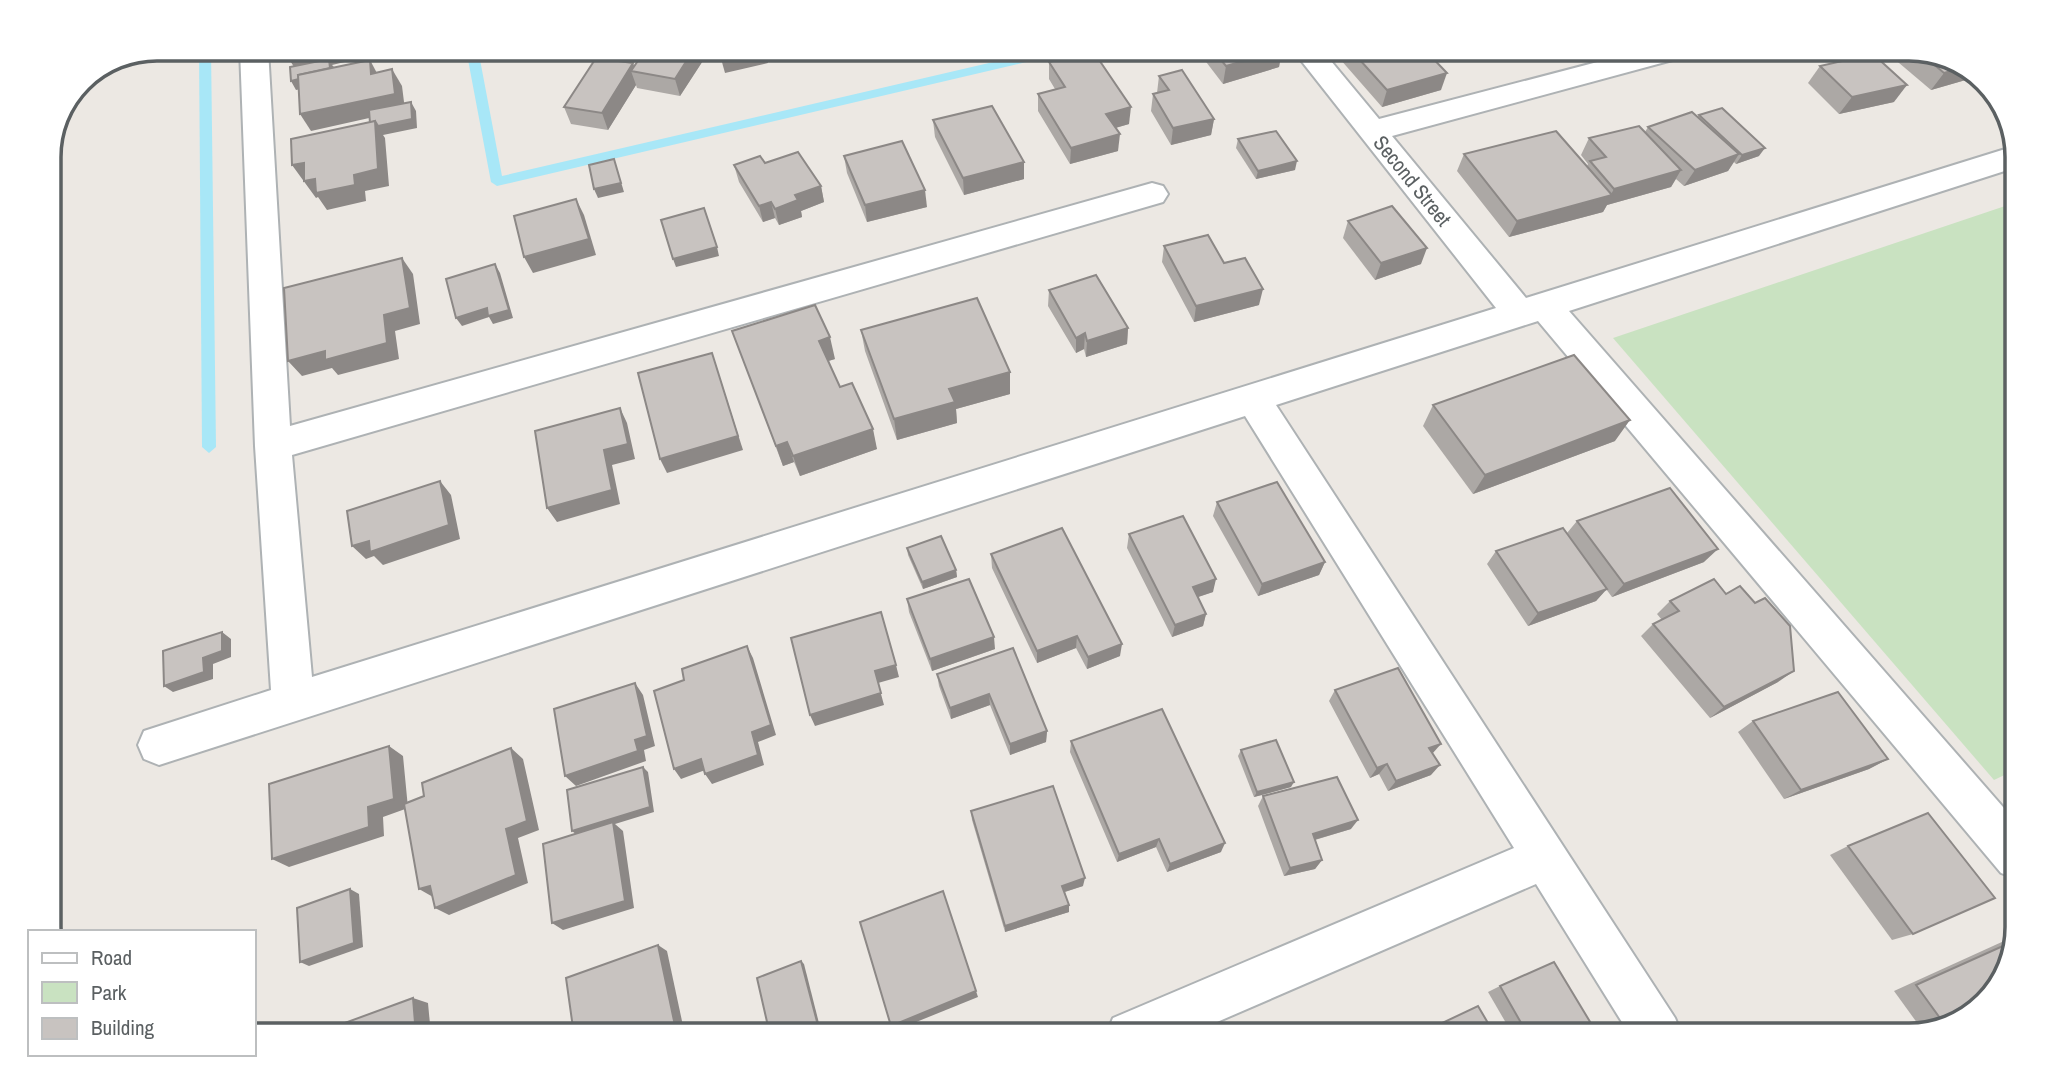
<svg xmlns="http://www.w3.org/2000/svg" width="2066" height="1084" font-family="'Archivo Narrow',sans-serif">
<rect width="100%" height="100%" fill="#ece8e3"/>
<path fill="#c9e2c1" d="M2017 202V769L1994 780 1613 338Z"/>
<g fill="none" stroke-linecap="round" stroke-linejoin="round">
<g fill="#a8e7f7" fill-rule="evenodd">
<path d="M199 49H211L216 447 209 453 202 447Z"/>
<path d="M466 49H478L502 176 1049 49H1071L1065 53 497 186 491 182Z"/>
</g>
<g stroke="#aeb2b4" stroke-width="4">
<path id="street" d="M240 49H268L290 426 1152 183 1163 186 1168 194 1163 202 292 455 312 677 1496 308 1292 49H1321L1379 119 1647 49H1695L1691 55 1392 136 1526 298 2015 146 2017 167 1569 311 2017 823V879L2001 873 1538 321 1276 405 1675 1018 1682 1035H1630L1536 884 1187 1035H1106L1113 1018 1514 848 1245 416 159 765 144 759 138 745 144 731 271 690 255 446Z"/>
</g>
<use href="#street" fill="#fff" fill-rule="evenodd"/>
</g>
<g fill="#aca8a5">
<path d="M500 49H537L509 61Z"/>
<path d="M573 49H614L583 61Z"/>
<path d="M646 49H704L706 56 680 96 637 88 636 85 608 130 571 124 564 107 633 63 634 67Z"/>
<path d="M1200 49H1282L1279 67 1223 84 1200 54Z"/>
<path d="M1334 49H1424L1441 90 1382 107 1333 51Z"/>
<path d="M1513 49H1544L1543 50 1521 57Z"/>
<path d="M1898 49H1909L1957 60 1976 77 1931 90 1892 57Z"/>
<path d="M1049 62 1129 124 1115 128 1118 151 1070 164 1038 111V94L1055 89 1049 79Z"/>
<path d="M1820 66 1894 102 1839 114 1808 83Z"/>
<path d="M1159 76 1214 119 1211 135 1171 145 1151 111 1153 94 1157 93Z"/>
<path d="M1699 115 1759 156 1736 164 1734 162 1728 171 1684 186 1676 179 1671 187 1607 205 1603 212 1509 237 1457 171 1464 154 1587 166 1588 164 1581 155 1589 138 1645 132 1648 127 1697 117Z"/>
<path d="M933 120 1024 179 964 195 935 137Z"/>
<path d="M1238 139 1295 170 1256 179 1236 148Z"/>
<path d="M844 156 927 207 867 222 847 173Z"/>
<path d="M765 163 821 186 824 202 801 211 802 217 779 225 775 218 763 222 739 182 734 165Z"/>
<path d="M1348 221 1421 264 1375 280 1343 238Z"/>
<path d="M1164 246 1224 263 1259 305 1194 322 1162 262Z"/>
<path d="M1049 290 1128 328 1127 344 1086 357 1084 349 1076 353 1048 306Z"/>
<path d="M861 330 1010 372V394L956 409 957 423 897 440 865 351Z"/>
<path d="M732 331 835 359 828 361 840 387 877 449 800 476 794 462 783 466Z"/>
<path d="M1433 405 1615 441 1473 494 1423 426Z"/>
<path d="M1217 502 1325 562 1319 575 1258 596 1213 516Z"/>
<path d="M1577 521 1704 562 1612 597 1606 589 1596 601 1528 626 1487 564 1496 551 1567 533Z"/>
<path d="M1129 534 1213 592 1198 597 1206 614 1203 626 1172 637 1127 548Z"/>
<path d="M907 548 956 570 957 577 923 589 908 555Z"/>
<path d="M991 554 1120 656 1087 669 1076 648 1037 663 992 568Z"/>
<path d="M1726 594 1755 603 1778 682 1710 718 1641 636 1653 624 1662 620 1657 614 1670 601Z"/>
<path d="M907 599 995 649 932 671 909 612Z"/>
<path d="M1013 648 1047 731 1046 742 1010 755 990 705 951 719 939 686 937 674Z"/>
<path d="M1335 690 1433 753 1431 775 1388 791 1379 774 1370 778 1329 701Z"/>
<path d="M1753 721 1888 759 1869 769 1784 799 1738 732Z"/>
<path d="M1071 741 1221 852 1167 872 1156 847 1117 862 1070 752Z"/>
<path d="M1241 750 1291 787 1254 797 1238 756Z"/>
<path d="M1263 796 1351 829 1315 840 1322 860 1315 869 1284 876 1258 806Z"/>
<path d="M971 811 1083 886 1065 892 1069 912 1005 932 972 820Z"/>
<path d="M1848 846 1913 934 1892 940 1830 855Z"/>
<path d="M2014 938 2006 975 1963 1020 1923 1031 1894 991 2004 941Z"/>
<path d="M1500 986 1598 1035H1513L1488 992Z"/>
</g>
<g fill="#8c8886">
<path d="M316 49H369L370 56 332 65 335 68V82L296 90 291 81 298 73 287 56Z"/>
<path d="M504 49H537L509 61Z"/>
<path d="M588 49H614L583 61 579 53Z"/>
<path d="M694 49H704L706 56 680 96 675 79Z"/>
<path d="M749 49H765L768 63 725 73 720 55Z"/>
<path d="M1524 49H1544L1543 50 1521 57Z"/>
<path d="M1282 50 1279 67 1223 84 1226 66Z"/>
<path d="M370 60 379 77 371 74Z"/>
<path d="M633 63 636 72 631 71 636 85 608 130 602 113Z"/>
<path d="M1965 67 1976 77 1931 90 1944 73Z"/>
<path d="M392 69 402 86 405 110 311 131 300 114Z"/>
<path d="M1447 73 1441 90 1382 107 1387 90Z"/>
<path d="M1907 85 1894 102 1839 114 1852 97Z"/>
<path d="M411 102 416 111 417 128 383 135 385 138 389 186 365 191 366 201 327 210 318 197 316 198 292 165 304 163 354 175 375 121Z"/>
<path d="M1131 107 1129 124 1105 131 1106 114Z"/>
<path d="M1214 119 1211 135 1171 145 1173 128Z"/>
<path d="M1120 134 1118 151 1070 164 1071 148Z"/>
<path d="M1765 148 1759 156 1736 164 1742 155Z"/>
<path d="M1739 154 1728 171 1684 186 1695 170Z"/>
<path d="M614 159 624 192 598 198 594 189Z"/>
<path d="M1297 161 1295 170 1256 179 1258 171Z"/>
<path d="M1024 162V179L964 195 963 178Z"/>
<path d="M1681 170 1671 187 1607 205 1603 212 1509 237 1517 221 1610 196 1614 189Z"/>
<path d="M821 186 824 202 801 211 802 217 779 225 775 209 795 195Z"/>
<path d="M925 190 927 207 867 222 865 205Z"/>
<path d="M576 199 584 215 596 255 533 273 524 257Z"/>
<path d="M771 202 775 218 763 222 759 206Z"/>
<path d="M717 247 719 256 676 267 673 259Z"/>
<path d="M1427 248 1421 264 1375 280 1381 263Z"/>
<path d="M402 258 413 274 420 324 395 331 399 359 338 375 332 368 302 376 288 361 325 351 384 315Z"/>
<path d="M495 264 500 273 513 318 493 324 489 317 462 326 456 318 487 308Z"/>
<path d="M1263 289 1259 305 1194 322 1196 306Z"/>
<path d="M1128 328 1127 344 1086 357 1087 341Z"/>
<path d="M1085 333 1084 349 1076 353V338Z"/>
<path d="M830 337 835 359 825 362 819 341Z"/>
<path d="M712 353 743 450 667 473 660 459Z"/>
<path d="M1010 372V394L956 409 957 423 897 440 894 419 949 389Z"/>
<path d="M620 408 627 423 635 459 612 465 620 504 557 522 547 508 604 450Z"/>
<path d="M1630 420 1615 441 1473 494 1485 475Z"/>
<path d="M873 429 877 449 800 476 793 456Z"/>
<path d="M787 442 794 462 783 466 776 446Z"/>
<path d="M440 481 451 495 460 539 383 565 374 556 366 559 352 546Z"/>
<path d="M1718 549 1704 562 1612 597 1624 584Z"/>
<path d="M1325 562 1319 575 1258 596 1262 584Z"/>
<path d="M956 570 957 577 923 589 922 582Z"/>
<path d="M1216 579 1213 592 1189 600 1193 587Z"/>
<path d="M1607 589 1596 601 1528 626 1538 613Z"/>
<path d="M1206 614 1203 626 1172 637 1175 625Z"/>
<path d="M222 632 231 639V657L213 664V679L173 692 164 686 203 658Z"/>
<path d="M1077 636 1076 648 1037 663V651Z"/>
<path d="M994 637 995 649 932 671 930 659Z"/>
<path d="M1122 644 1120 656 1087 669 1088 657Z"/>
<path d="M747 646 753 658 776 735 758 742 764 765 712 784 705 774 752 732Z"/>
<path d="M896 665 899 677 878 683 884 705 815 726 810 715 875 671Z"/>
<path d="M1794 671 1778 682 1710 718 1724 707Z"/>
<path d="M635 683 643 695 655 746 644 750 646 761 576 786 565 776 635 740Z"/>
<path d="M989 694 990 705 951 719 950 708Z"/>
<path d="M1047 731 1046 742 1010 755V744Z"/>
<path d="M1441 744 1432 754 1429 748Z"/>
<path d="M389 746 403 756 408 808 383 817 384 836 289 867 272 859 368 807Z"/>
<path d="M511 748 523 759 539 830 518 838 528 883 449 915 435 908 506 829Z"/>
<path d="M701 759 708 769 681 779 674 769Z"/>
<path d="M1888 759 1869 769 1784 799 1801 790Z"/>
<path d="M1387 764 1379 774 1370 778 1377 768Z"/>
<path d="M1440 765 1431 775 1388 791 1396 781Z"/>
<path d="M643 767 648 772 654 812 615 824 623 831 634 908 563 930 552 923 577 835 572 831Z"/>
<path d="M1294 782 1291 787 1254 797 1257 792Z"/>
<path d="M1358 820 1351 829 1307 842 1313 834Z"/>
<path d="M1159 839 1156 847 1117 862 1119 854Z"/>
<path d="M1225 843 1221 852 1167 872 1170 864Z"/>
<path d="M1322 860 1315 869 1284 876 1290 868Z"/>
<path d="M1085 878 1083 886 1061 893 1062 886Z"/>
<path d="M430 886 433 897 419 889Z"/>
<path d="M350 889 359 894 363 947 309 966 300 962Z"/>
<path d="M1069 905V912L1005 932V926Z"/>
<path d="M658 945 667 951 685 1035H677Z"/>
<path d="M801 961 804 964 822 1035H815Z"/>
<path d="M976 991 978 997 894 1031 891 1026Z"/>
<path d="M413 998 428 1003 431 1035H416Z"/>
</g>
<g fill="#c8c3c0" stroke="#8c8886" stroke-width="2">
<path d="M287 49H316L287 56Z"/>
<path d="M576 49H588L579 53Z"/>
<path d="M646 49H694L675 79 631 71Z"/>
<path d="M718 49H749L720 55Z"/>
<path d="M1212 49H1282V50L1226 66Z"/>
<path d="M1350 49H1424L1447 73 1387 90Z"/>
<path d="M1093 51 1131 107 1106 114 1120 134 1071 148 1038 94 1065 87 1049 62Z"/>
<path d="M1918 51 1957 60 1965 67 1944 73Z"/>
<path d="M1873 54 1907 85 1852 97 1820 66Z"/>
<path d="M596 58 633 63 602 113 564 107Z"/>
<path d="M329 59 330 68 298 75 299 79 291 81 290 67Z"/>
<path d="M370 60 371 74 392 69 395 94 300 114 298 75Z"/>
<path d="M1182 70 1214 119 1173 128 1153 94 1169 90 1159 76Z"/>
<path d="M411 102 412 119 378 126 375 121 370 123 369 110Z"/>
<path d="M992 106 1024 162 963 178 933 120Z"/>
<path d="M1722 108 1765 148 1742 155 1699 115Z"/>
<path d="M1692 112 1739 154 1695 170 1648 127Z"/>
<path d="M375 121 378 169 354 175 355 185 316 193 315 179 304 181V163L292 165 291 139Z"/>
<path d="M1639 126 1681 170 1614 189 1590 161 1606 157 1589 138Z"/>
<path d="M1276 131 1297 161 1258 171 1238 139Z"/>
<path d="M1556 131 1612 195 1517 221 1464 154Z"/>
<path d="M902 141 925 190 865 205 844 156Z"/>
<path d="M798 152 821 186 795 195 798 200 775 209 771 202 759 206 734 165 760 156 765 163Z"/>
<path d="M614 159 621 183 594 189 589 165Z"/>
<path d="M576 199 589 239 524 257 514 216Z"/>
<path d="M1392 206 1427 248 1381 263 1348 221Z"/>
<path d="M704 208 717 247 673 259 661 220Z"/>
<path d="M1208 235 1224 263 1245 258 1263 289 1196 306 1164 246Z"/>
<path d="M402 258 410 308 384 315 387 343 325 360V351L288 361 284 288Z"/>
<path d="M495 264 509 310 488 316 487 308 456 318 446 279Z"/>
<path d="M1096 275 1128 328 1087 341 1085 333 1076 338 1049 290Z"/>
<path d="M977 298 1010 372 949 389 955 402 894 419 861 330Z"/>
<path d="M815 305 830 337 819 341 840 387 852 383 873 429 793 456 787 442 776 446 732 331Z"/>
<path d="M712 353 738 436 660 459 638 373Z"/>
<path d="M1574 355 1630 420 1485 475 1433 405Z"/>
<path d="M620 408 628 444 604 450 612 490 547 508 535 431Z"/>
<path d="M440 481 449 525 370 552 369 541 352 546 347 511Z"/>
<path d="M1277 482 1325 562 1262 584 1217 502Z"/>
<path d="M1670 488 1718 549 1624 584 1577 521Z"/>
<path d="M1183 516 1216 579 1193 587 1206 614 1175 625 1129 534Z"/>
<path d="M1062 528 1122 644 1088 657 1077 636 1037 651 991 554Z"/>
<path d="M1563 528 1607 589 1538 613 1496 551Z"/>
<path d="M941 536 956 570 922 582 907 548Z"/>
<path d="M969 579 994 637 930 659 907 599Z"/>
<path d="M1714 579 1726 594 1740 586 1755 603 1765 598 1790 626 1794 671 1724 707 1653 624 1679 611 1670 601Z"/>
<path d="M881 612 896 665 875 671 881 693 810 715 791 638Z"/>
<path d="M222 632V651L203 658 204 672 164 686 163 651Z"/>
<path d="M747 646 771 725 752 732 758 755 705 774 701 759 674 769 654 691 684 680 682 669Z"/>
<path d="M1013 648 1047 731 1010 744 989 694 950 708 937 674Z"/>
<path d="M1398 668 1441 744 1429 748 1440 765 1396 781 1387 764 1377 768 1335 690Z"/>
<path d="M635 683 647 736 635 740 638 751 565 776 554 709Z"/>
<path d="M1838 692 1888 759 1801 790 1753 721Z"/>
<path d="M1162 709 1225 843 1170 864 1159 839 1119 854 1071 741Z"/>
<path d="M1276 740 1294 782 1257 792 1241 750Z"/>
<path d="M389 746 394 799 368 807 369 827 272 859 269 784Z"/>
<path d="M511 748 527 821 506 829 516 875 435 908 430 886 419 889 404 804 424 796 422 783Z"/>
<path d="M643 767 650 807 572 831 567 790Z"/>
<path d="M1337 777 1358 820 1313 834 1322 860 1290 868 1263 796Z"/>
<path d="M1053 786 1085 878 1062 886 1069 905 1005 926 971 811Z"/>
<path d="M1928 813 1995 898 1913 934 1848 846Z"/>
<path d="M613 822 625 901 552 923 543 844Z"/>
<path d="M350 889 354 943 300 962 297 908Z"/>
<path d="M943 891 976 991 891 1026 860 922Z"/>
<path d="M2014 941 2006 975 1963 1020 1945 1025 1916 985Z"/>
<path d="M658 945 677 1035H574L566 978Z"/>
<path d="M801 961 820 1033 815 1035H770L757 978Z"/>
<path d="M1554 962 1598 1035H1528L1500 986Z"/>
<path d="M413 998 416 1035H312Z"/>
<path d="M1478 1006 1495 1035H1417Z"/>
</g>
<g text-anchor="middle" stroke-width="5" stroke-linejoin="round" paint-order="stroke">
<g font-size="21" fill="#5b6062" stroke="#fff">
<text transform="translate(1412 181) rotate(51)" y="7">Second Street</text>
</g>
</g>
<path d="M0 0H2066V1084H0ZM157 61H1909A96 96 0 0 1 2005 157V927A96 96 0 0 1 1909 1023H157A96 96 0 0 1 61 927V157A96 96 0 0 1 157 61Z" fill="#fff" fill-rule="evenodd"/>
<path fill="none" stroke="#5b6062" stroke-width="3.5" d="M157 61H1909A96 96 0 0 1 2005 157V927A96 96 0 0 1 1909 1023H157A96 96 0 0 1 61 927V157A96 96 0 0 1 157 61Z"/>
<rect x="28" y="930" width="228" height="126" fill="#ffffff" stroke="#bdbfc0" stroke-width="2"/>
<rect x="42" y="953" width="35" height="10" fill="#ffffff" stroke="#bdbfc0" stroke-width="2"/>
<text x="91" y="965" font-size="21" fill="#5b6062">Road</text>
<rect x="42" y="982" width="35" height="21" fill="#c9e2c1" stroke="#bdbfc0" stroke-width="2"/>
<text x="91" y="1000" font-size="21" fill="#5b6062">Park</text>
<rect x="42" y="1018" width="35" height="21" fill="#c8c3c0" stroke="#bdbfc0" stroke-width="2"/>
<text x="91" y="1035" font-size="21" fill="#5b6062">Building</text>
</svg>
